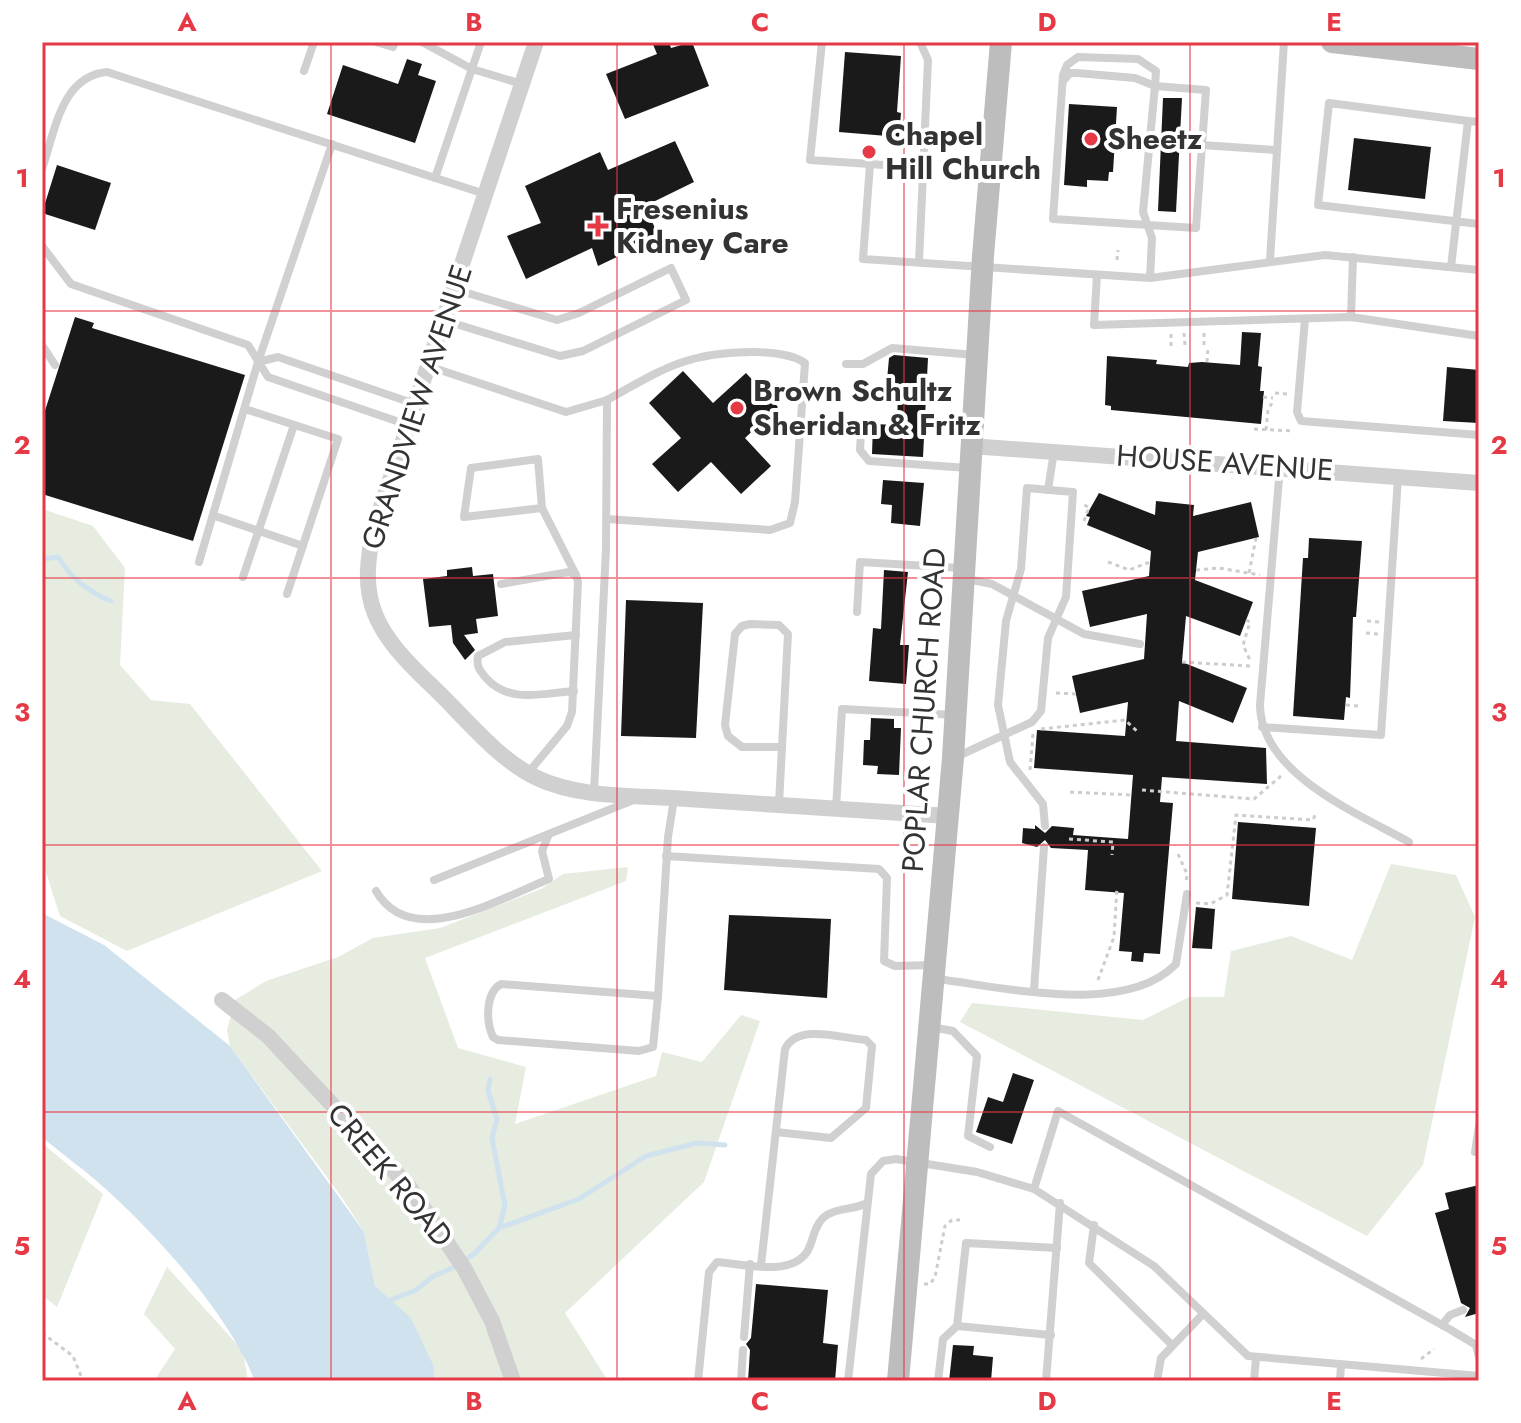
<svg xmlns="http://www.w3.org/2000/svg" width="1521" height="1423" font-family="Jost,sans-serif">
<rect width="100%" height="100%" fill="#fff"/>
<g fill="#e6ecdf">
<path d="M42 509 93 526 125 568 120 665 151 700 190 704 322 871 127 951 60 916 42 860Z"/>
<path d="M1391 864 1456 875 1475 917 1423 1165 1367 1236 960 1022 972 1003 1143 1020 1189 997H1224L1231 951 1291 936 1352 960Z"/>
<path d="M628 867 626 881 425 958 458 1048 526 1067 515 1124 656 1076 662 1052 702 1062 741 1015 760 1021 704 1182 565 1313 608 1381H435L434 1367 375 1286 364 1232 343 1199 230 1046 227 1030 235 1000 266 981 338 957 373 938 440 928 541 889 563 874Z"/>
<path d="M42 1143 103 1194 57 1307 42 1295Z"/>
<path d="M167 1267 243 1351 248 1381H154L175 1349 144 1314Z"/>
</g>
<path fill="#cfe2ee" d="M42 913 104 945 230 1046 364 1232 375 1286 411 1318 434 1367 435 1381H255C229 1315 161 1240 109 1192 88 1172 64 1156 42 1137Z"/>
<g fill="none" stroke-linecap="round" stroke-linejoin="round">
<g stroke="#cfe2ee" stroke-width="5">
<path d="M42 559 58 557C72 579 87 591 111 601"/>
<path d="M490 1079 488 1091 497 1119 492 1138 505 1206 499 1228"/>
<path d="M386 1302 416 1290 432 1277 454 1267 474 1254 499 1228 579 1199 646 1156 697 1143 725 1145"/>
</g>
</g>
<g fill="#1a1a1a">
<path d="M652 42H669L671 48 692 42 709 86 625 119 606 74 657 54Z"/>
<path d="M845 52 901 56 897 112 901 113 899 137 839 132Z"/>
<path d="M407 59 422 64 418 75 436 81 415 143 327 114 343 65 398 84Z"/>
<path d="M1163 98H1182L1176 212 1158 211Z"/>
<path d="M1069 104 1117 107 1113 172H1109L1108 181 1087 180V187L1064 185Z"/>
<path d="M1354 138 1431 147 1425 199 1348 190Z"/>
<path d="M675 141 694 182 645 206 659 237 598 266 592 248 526 279 507 236 541 223 525 186 600 152 608 170Z"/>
<path d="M57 165 111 183 95 230 42 213Z"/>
<path d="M75 317 94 323 92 328 245 375 193 541 42 494V420Z"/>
<path d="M1242 332 1261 333 1258 366 1262 367 1260 391H1264L1261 424 1111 410V406L1105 405 1107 356 1157 360 1156 364 1188 367 1189 363 1202 362 1240 365Z"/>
<path d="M894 355 928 358 923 457 872 454 873 424 897 425 898 392 886 391 889 358Z"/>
<path d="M1447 367 1479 370V423L1443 421Z"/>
<path d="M683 371 713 403 746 373 778 407 745 438 771 466 741 494 711 462 678 492 652 464 681 438 649 403Z"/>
<path d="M883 480 924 483 920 526 891 523 892 505 881 504Z"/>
<path d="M1099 493 1155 515 1156 501 1194 505 1193 516 1251 502 1259 537 1198 552 1195 580 1253 602 1240 636 1186 616 1182 662 1247 688 1233 723 1179 701 1176 741 1266 748 1267 784 1162 777 1160 802 1173 803 1160 954 1144 953 1143 962 1131 961 1132 952 1119 951 1124 893 1085 890 1088 850 1051 848 1045 840 1037 847 1022 843 1023 828 1035 829V825L1045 833 1052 826 1074 828 1073 835 1128 839 1133 775 1034 768 1037 730 1125 736 1128 702 1080 713 1072 676 1144 659 1147 614 1090 627 1082 591 1149 576 1151 551 1087 525 1090 517 1086 516Z"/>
<path d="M1309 538 1362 541 1356 617H1353L1350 698 1346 697 1344 720 1293 716 1303 558H1308Z"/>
<path d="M472 567 473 576 493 574 498 616 476 619 478 633 464 635 475 650 465 660 453 643 451 625 429 627 423 579 447 576V570Z"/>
<path d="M884 570 908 572 900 645H909L906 684 869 681 873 628 881 629Z"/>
<path d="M626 600 703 603 696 738 621 736Z"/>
<path d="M871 718 894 719V728H901L899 775 877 774 878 766 863 765 864 740H870Z"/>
<path d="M1238 822 1316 828 1309 906 1232 899Z"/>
<path d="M1196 907 1215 909 1212 949 1192 948Z"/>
<path d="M729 915 831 919 827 998 724 990Z"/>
<path d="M1013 1073 1034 1080 1012 1144 976 1132 988 1097 1003 1102Z"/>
<path d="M1479 1185V1313L1465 1317 1470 1308 1461 1303 1435 1213 1449 1209 1445 1193Z"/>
<path d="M756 1284 828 1290 823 1343 838 1345 835 1381H748L750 1350 746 1344 751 1338Z"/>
<path d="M953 1345 974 1346 973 1355 993 1357 991 1381H949Z"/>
</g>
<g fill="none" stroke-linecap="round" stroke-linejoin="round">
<g stroke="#cdcdcd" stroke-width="3" stroke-dasharray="4 4" stroke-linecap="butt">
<path d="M1117 260 1118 250"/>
<path d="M1184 333 1185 345"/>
<path d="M1204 333V345"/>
<path d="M1171 334V346"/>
<path d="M1207 362 1208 347"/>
<path d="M1275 393 1287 394"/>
<path d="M1263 397 1273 398"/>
<path d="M1254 429 1294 431"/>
<path d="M1266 430 1268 410 1272 403"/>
<path d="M1084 521 1089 507 1084 505"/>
<path d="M1108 562 1129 570 1150 562"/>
<path d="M1196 570 1219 568 1260 575"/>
<path d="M1249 573 1256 538"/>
<path d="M1246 620 1250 622 1243 645 1250 660"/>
<path d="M1367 621 1379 622"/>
<path d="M1366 633 1378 634"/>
<path d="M1182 662 1250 666"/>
<path d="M1056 693 1076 694"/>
<path d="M1346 705 1358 706"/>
<path d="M1041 729 1125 720 1138 732"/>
<path d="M1030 770 1033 734"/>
<path d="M1142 790 1254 799 1281 776"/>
<path d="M1070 792 1132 795"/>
<path d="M1069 839 1113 842 1112 855"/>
<path d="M1178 854 1187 874 1186 884"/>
<path d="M1196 903 1210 904 1227 895 1236 815 1313 820 1315 815"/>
<path d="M1098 980 1114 937 1117 887"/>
<path d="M924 1284H930L935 1277 945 1226 952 1220H960"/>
<path d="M42 1333 73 1356 83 1381"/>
<path d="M1421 1359 1434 1349"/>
</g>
<g stroke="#d0d0d0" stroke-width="8">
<path d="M376 42 393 47 395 42"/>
<path d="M422 42 472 69 522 84"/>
<path d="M822 42 810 160 870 164 863 259 1150 278 1325 255 1479 270"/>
<path d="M1078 57 1138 59 1156 71 1155 86 1206 90 1196 228 1053 219 1063 75 1067 65Z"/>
<path d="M304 71 314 42"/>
<path d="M1063 81 1070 73H1077L1135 78 1155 86 1143 212 1152 238 1150 278"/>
<path d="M1468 121 1329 103 1318 205 1479 224"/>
<path d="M1202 145 1274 150"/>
<path d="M870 164 925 168"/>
<path d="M42 169C55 132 61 76 107 72L485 194"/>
<path d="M435 178 481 42"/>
<path d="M42 246 71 284 248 345 268 377 408 425"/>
<path d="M1270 260 1284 42"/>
<path d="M919 262 928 60 920 42"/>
<path d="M1451 267 1468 121 1479 122"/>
<path d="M1097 275 1094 325 1351 317 1479 336"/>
<path d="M1351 317 1353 257"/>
<path d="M1305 319 1297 412 1301 421 1479 435"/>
<path d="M443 320 560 356 583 351 686 300 671 268 579 313 557 320 454 289"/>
<path d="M42 345 55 365"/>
<path d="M258 362 278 357 415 404"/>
<path d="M846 364H863L892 348 975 355"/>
<path d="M428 366 566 412 607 400"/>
<path d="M245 409 338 439 287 594"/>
<path d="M861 433 860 450 869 461 968 468"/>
<path d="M1280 467 1260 705C1261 774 1357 813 1409 842"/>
<path d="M1048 490 1054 451"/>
<path d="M542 508 464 517 471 468 538 459 542 508 576 575"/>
<path d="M215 516 303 546"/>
<path d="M199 562 258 362 332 144"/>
<path d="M243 577 294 425"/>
<path d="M967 579 992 584 1084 634 1140 644"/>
<path d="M501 584 569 572 576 575 578 582 572 712 567 726 528 773"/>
<path d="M857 612 860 562 962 568"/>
<path d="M750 624 779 625 788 634 782 747H742L728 736 725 725 735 634 742 626Z"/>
<path d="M574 691C544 693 510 704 487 679 480 671 476 667 478 656L505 642 576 635"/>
<path d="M1262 727 1381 735 1398 478"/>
<path d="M954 758 1032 722 1041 711 1048 638 1066 597 1073 492 1027 488 1021 569 1006 621 998 705 1010 762 1043 804 1045 826"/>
<path d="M594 792 606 549 607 400C664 368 690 351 757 352 772 353 793 354 805 363L795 502 790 523 770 530 607 519"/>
<path d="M779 804 782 747"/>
<path d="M836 809 842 709 954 715"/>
<path d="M666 856 879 869 887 878 884 961 895 966 932 965"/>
<path d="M434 880 631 801"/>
<path d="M376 891C411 952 501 898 549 879L542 851 549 834"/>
<path d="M937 979C1004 987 1125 1017 1176 964L1187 894"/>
<path d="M501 984 658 996 653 1047 639 1051 498 1040 493 1037C486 1022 485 993 501 984Z"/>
<path d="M1034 990 1044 847"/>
<path d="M658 996 668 837 674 799"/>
<path d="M931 1027 953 1031 977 1056 968 1136 990 1147"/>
<path d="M1479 1126 1475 1152 1479 1151"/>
<path d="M1034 1189 1058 1111 1451 1330 1476 1345 1479 1357"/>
<path d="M1094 1225 1089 1263 1172 1345"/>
<path d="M761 1265 785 1049C798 1023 840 1038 866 1040L872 1046 866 1108 831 1138 776 1132"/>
<path d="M1442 1325 1450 1315 1463 1310"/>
<path d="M1051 1335 957 1326 966 1243 1057 1248"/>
<path d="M744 1337 750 1264"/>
<path d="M698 1381 709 1272 717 1262C743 1264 790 1277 807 1252 814 1240 813 1228 823 1218 833 1208 852 1210 865 1204"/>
<path d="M741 1381 743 1350"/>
<path d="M848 1381 871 1174 883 1161 896 1159 977 1172 1034 1189 1154 1266 1248 1356 1479 1376"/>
<path d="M938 1381 943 1339 957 1326"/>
<path d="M1046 1381 1060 1203"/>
<path d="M1157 1381 1161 1358 1203 1314"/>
<path d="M1254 1381 1256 1358"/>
<path d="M1340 1381 1341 1365"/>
</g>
<g stroke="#d0d0d0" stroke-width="16">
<path d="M536 42 376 522C355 601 375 632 432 686 464 716 497 759 537 778 581 799 639 795 687 799 774 804 861 810 948 816"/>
<path d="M970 446 1479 483"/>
<path d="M222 1000 268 1036 410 1188 464 1268 492 1321 513 1381"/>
</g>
<g stroke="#bdbdbd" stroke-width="22">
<path d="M1332 42 1479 59"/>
<path d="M898 1381 953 758 983 256 1001 42"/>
</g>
</g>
<path fill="none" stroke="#e63946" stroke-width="2" stroke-opacity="0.55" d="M331 42V1381M617 42V1381M904 42V1381M1190 42V1381M42 311H1479M42 578H1479M42 845H1479M42 1112H1479"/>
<g fill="#e63946" stroke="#fff" stroke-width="3">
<circle cx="1091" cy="139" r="8"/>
<circle cx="869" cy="152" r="8"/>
<path d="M594 214h8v8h8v8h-8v8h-8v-8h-8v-8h8z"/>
<circle cx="737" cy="408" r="8"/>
</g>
<g text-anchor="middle" stroke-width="8" stroke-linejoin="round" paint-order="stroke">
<g font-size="30" font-weight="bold" fill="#333" stroke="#fff" text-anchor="start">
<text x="885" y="145">Chapel<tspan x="885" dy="34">Hill Church</tspan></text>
<text x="1107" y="149">Sheetz</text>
<text x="616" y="219">Fresenius<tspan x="616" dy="34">Kidney Care</tspan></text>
<text x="753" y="401">Brown Schultz<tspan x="753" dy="34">Sheridan &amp; Fritz</tspan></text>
</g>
<g font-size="30" fill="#333" stroke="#fff">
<text transform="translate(417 407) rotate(-72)" y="10">GRANDVIEW AVENUE</text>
<text transform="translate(1225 463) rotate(4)" y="10">HOUSE AVENUE</text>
<text transform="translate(924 710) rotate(-86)" y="10">POPLAR CHURCH ROAD</text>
<text transform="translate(390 1175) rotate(50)" y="10">CREEK ROAD</text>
</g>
</g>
<rect width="1521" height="1423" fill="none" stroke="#ffffff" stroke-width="88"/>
<rect x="44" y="44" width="1433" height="1335" fill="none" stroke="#e63946" stroke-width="3"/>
<g font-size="26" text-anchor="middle" font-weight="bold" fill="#e63946">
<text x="187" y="31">A</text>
<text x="474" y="31">B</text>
<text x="760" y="31">C</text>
<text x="1047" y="31">D</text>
<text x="1334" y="31">E</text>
<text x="22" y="187">1</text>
<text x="1499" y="187">1</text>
<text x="22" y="454">2</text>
<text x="1499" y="454">2</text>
<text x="22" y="721">3</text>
<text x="1499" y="721">3</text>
<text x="22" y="988">4</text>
<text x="1499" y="988">4</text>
<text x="22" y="1255">5</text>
<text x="1499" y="1255">5</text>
<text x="187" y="1410">A</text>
<text x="474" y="1410">B</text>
<text x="760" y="1410">C</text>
<text x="1047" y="1410">D</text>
<text x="1334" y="1410">E</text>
</g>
</svg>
